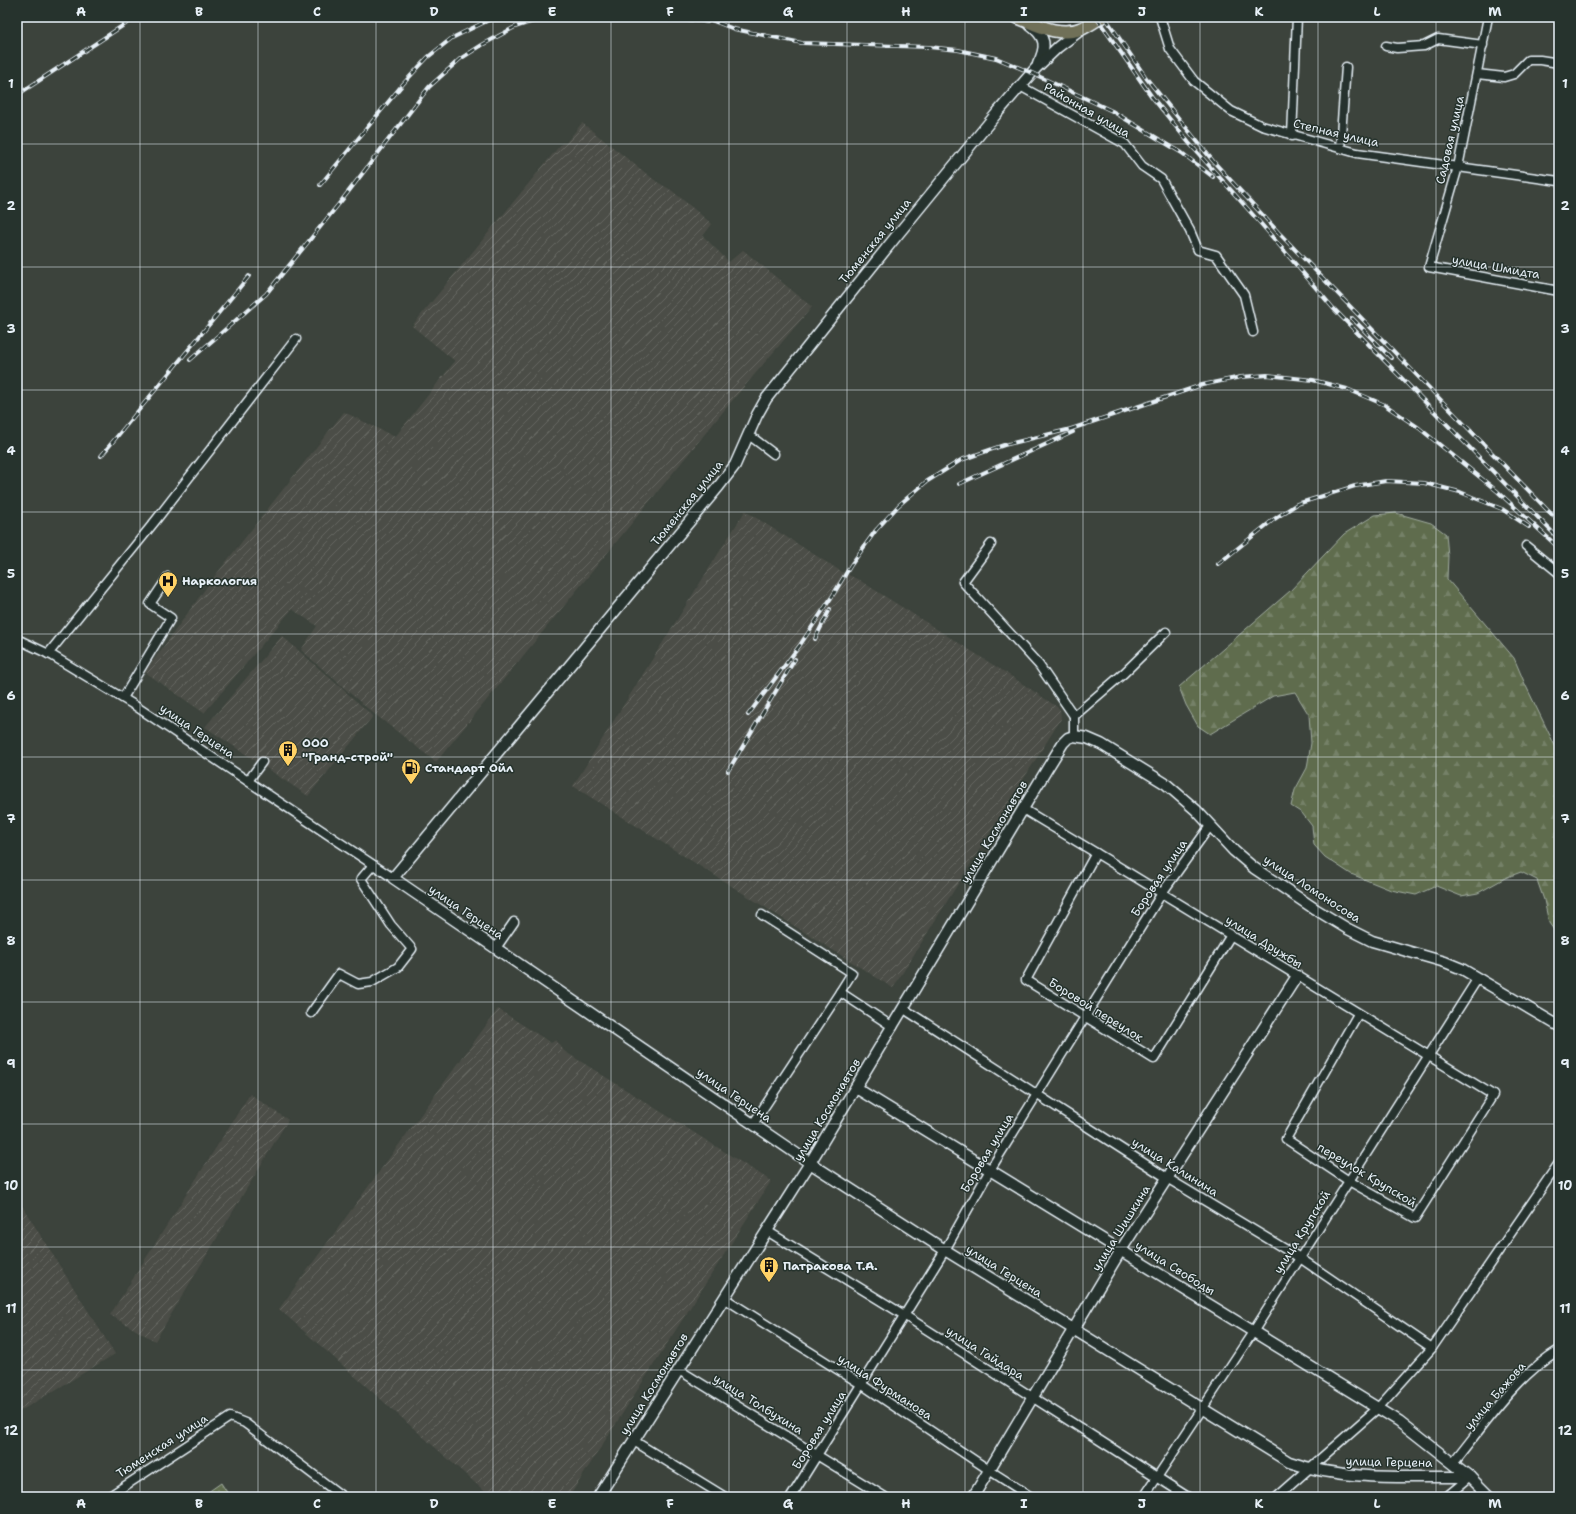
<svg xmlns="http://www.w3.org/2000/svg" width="1576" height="1514" font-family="'Shantell Sans',sans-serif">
<defs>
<pattern id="industrial-furrows" width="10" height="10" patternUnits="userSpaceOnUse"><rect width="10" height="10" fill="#4c4e47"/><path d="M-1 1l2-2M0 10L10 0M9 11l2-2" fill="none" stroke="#666862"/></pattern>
<pattern id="forest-firs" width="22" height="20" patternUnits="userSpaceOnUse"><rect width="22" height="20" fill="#5e6c4d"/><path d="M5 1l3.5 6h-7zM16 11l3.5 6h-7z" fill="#758167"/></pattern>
<pattern id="park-dots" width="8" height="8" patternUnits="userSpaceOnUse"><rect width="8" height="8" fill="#5e6c4d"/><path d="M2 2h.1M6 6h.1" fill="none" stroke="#758167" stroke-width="1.8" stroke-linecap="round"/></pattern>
</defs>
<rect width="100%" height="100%" fill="#3c433c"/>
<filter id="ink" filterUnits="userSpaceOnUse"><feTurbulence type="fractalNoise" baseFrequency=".025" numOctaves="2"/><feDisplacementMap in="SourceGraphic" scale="8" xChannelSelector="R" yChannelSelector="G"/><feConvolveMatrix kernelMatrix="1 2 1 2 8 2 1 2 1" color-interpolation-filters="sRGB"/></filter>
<g filter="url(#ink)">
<g fill="url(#industrial-furrows)">
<path d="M582 123 657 182 671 190 712 224 703 236 729 262 743 250 812 307 731 402 436 762 367 708 301 650 317 626 292 609 204 713 145 672 211 581 344 412 395 437 455 361 412 326 561 144 566 143Z"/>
<path d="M745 511 842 572 859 580 1006 673 1060 709 1061 719 893 988 573 786Z"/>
<path d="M282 636 373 716 308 796 205 727Z"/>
<path d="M498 1009 551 1043 556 1040 564 1051 771 1181 569 1497H491L279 1309Z"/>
<path d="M250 1094 288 1120 155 1341 110 1315Z"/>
<path d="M17 1198 115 1354 17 1413Z"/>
</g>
<path fill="url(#forest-firs)" stroke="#a3aea2" d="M1396 513 1431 523 1446 534 1448 556 1447 579 1514 658 1525 684 1559 754V937L1549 923 1544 900 1537 880 1521 872 1505 878 1478 893 1461 896 1436 886 1416 895 1391 890 1351 874 1325 857 1314 845 1312 826 1302 813 1291 806 1295 790 1307 768 1311 743 1309 715 1295 692 1273 696 1210 734 1198 726 1186 705 1179 687 1290 591 1344 534 1375 515Z"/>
<path fill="url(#park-dots)" stroke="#a3aea2" d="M221 1483 230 1497H201Z"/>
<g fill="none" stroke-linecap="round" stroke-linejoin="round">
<g stroke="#e8f1f8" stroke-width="11">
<g id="minor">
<path d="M1160 17 1170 49 1194 81 1231 111 1262 126 1357 153 1559 181"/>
<path d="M1488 17 1458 167 1429 267 1559 291"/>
<path d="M1386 46 1397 48 1424 46 1438 39 1483 45"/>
<path d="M1477 74 1504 77 1514 74 1528 60H1540L1559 63"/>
<path d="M1020 86 1125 144 1142 166 1161 179 1190 231 1198 250 1216 255 1244 295 1253 332"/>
<path d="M1292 136 1297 17"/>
<path d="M1340 148 1346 67"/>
<path d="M749 435 774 454"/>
<path d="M991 544 963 582 1039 665 1074 716"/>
<path d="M1526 546 1559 573"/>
<path d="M17 639 53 656 134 705 393 878"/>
<path d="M48 654 156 520 296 339"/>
<path d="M123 698 171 618 150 604 168 577"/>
<path d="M1074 736V716L1124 673 1166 632"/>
<path d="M248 781 262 762"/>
<path d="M1023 809 1096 853 1493 1095 1415 1218 1349 1181 1286 1139 1358 1014"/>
<path d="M1096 853 1026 980 1154 1059 1231 935"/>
<path d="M762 915 852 973 840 992"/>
<path d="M496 948 514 922"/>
<path d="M904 1009 1167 1178 1300 1258 1432 1348"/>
<path d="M311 1013 339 974 358 984 372 982 398 967 412 949 391 925 361 879 373 865"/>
<path d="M753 1124 840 992 893 1027"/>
<path d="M767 1231 904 1315 1188 1497"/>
<path d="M724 1298 861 1384 989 1470 1031 1497"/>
<path d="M679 1370 885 1497"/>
<path d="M634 1441 725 1497"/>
<path d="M1453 1463C1484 1425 1516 1376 1559 1350"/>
<path d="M108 1497 230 1417 245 1423 343 1497"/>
<path d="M791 1497 945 1250 990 1170 1162 893 1210 826"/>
<path d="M1144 1497 1253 1332 1478 978"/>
<path d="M1277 1497 1378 1408 1432 1348 1559 1163"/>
<path d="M1446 1497 1470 1477"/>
</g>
</g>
<g stroke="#e8f1f8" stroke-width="13">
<g id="tertiary">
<path d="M1030 25C1046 37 1047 46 1038 64"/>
<path d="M1082 29 1058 47 1036 68 997 113 894 239 766 399 757 415 735 465 719 486 393 878 810 1163 945 1250 1289 1462C1347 1482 1410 1476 1470 1477"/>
<path d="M856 1088 1399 1421 1470 1477 1490 1497"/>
<path d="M598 1497 810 1163 1047 769 1063 743 1068 738 1074 736 1087 738 1101 744 1166 784 1196 810 1234 851 1254 868 1315 909 1348 929 1372 941 1445 962 1462 969 1559 1026"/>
<path d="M973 1497 1121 1250 1297 976"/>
</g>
</g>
<g stroke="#e8f1f8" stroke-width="15">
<path id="primary" d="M1017 17C1037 25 1060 38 1083 28 1089 25 1095 21 1101 17"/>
</g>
<use href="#minor" stroke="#26332d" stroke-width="8"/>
<use href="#tertiary" stroke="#26332d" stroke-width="10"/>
<use href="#primary" stroke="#706f59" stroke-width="12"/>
<g stroke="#e8f1f8" stroke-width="4">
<g id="rail">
<path d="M676 17 692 20"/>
<path d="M686 17 707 22"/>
<path d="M703 17 734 29 802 43 929 47 958 50 996 58 1032 73 1112 111 1182 153 1213 177"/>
<path d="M1096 17 1152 97 1189 143 1262 225 1333 308 1559 539"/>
<path d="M1105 17 1147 79 1213 161 1280 234 1559 522"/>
<path d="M17 95 136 17"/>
<path d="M320 185 403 84 428 57 452 38 495 17"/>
<path d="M1352 318 1391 358"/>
<path d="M190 360 266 294 342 200 429 87 460 59 482 45 515 27 546 17"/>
<path d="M101 456 249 276"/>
<path d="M959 484 1073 432"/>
<path d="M1218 564 1273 520 1297 504 1355 486 1386 481 1424 483 1460 492 1502 509 1529 527"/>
<path d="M815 639 830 609"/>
<path d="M748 715 800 645 833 595 851 565 876 530 899 505 926 482 961 460 1004 445 1071 429 1202 385 1241 377 1267 375 1313 380 1347 389 1385 405 1419 428 1497 491 1559 548"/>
<path d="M728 771 795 659"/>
</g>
</g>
<use href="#rail" stroke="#26332d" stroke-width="2.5" stroke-dasharray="8" stroke-linecap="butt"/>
</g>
</g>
<path fill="none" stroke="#e8f1f8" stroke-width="1" stroke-opacity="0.55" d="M140 17V1497M258 17V1497M376 17V1497M493 17V1497M611 17V1497M729 17V1497M847 17V1497M965 17V1497M1083 17V1497M1200 17V1497M1318 17V1497M1436 17V1497M17 144H1559M17 267H1559M17 390H1559M17 512H1559M17 634H1559M17 757H1559M17 880H1559M17 1002H1559M17 1124H1559M17 1247H1559M17 1370H1559"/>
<defs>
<g id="hospital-pin" transform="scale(1)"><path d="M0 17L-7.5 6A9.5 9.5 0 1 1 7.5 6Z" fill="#ffd166" stroke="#26332d"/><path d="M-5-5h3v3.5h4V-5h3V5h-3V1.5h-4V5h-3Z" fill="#111"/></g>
<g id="building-pin" transform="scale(1)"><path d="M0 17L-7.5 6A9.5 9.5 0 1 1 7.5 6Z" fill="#ffd166" stroke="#26332d"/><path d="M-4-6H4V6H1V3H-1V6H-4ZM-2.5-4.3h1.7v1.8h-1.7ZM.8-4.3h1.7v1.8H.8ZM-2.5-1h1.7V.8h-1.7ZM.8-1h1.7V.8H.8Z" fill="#111"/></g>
<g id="fuel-pin" transform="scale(1)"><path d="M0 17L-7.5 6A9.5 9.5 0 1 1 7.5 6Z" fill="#ffd166" stroke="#26332d"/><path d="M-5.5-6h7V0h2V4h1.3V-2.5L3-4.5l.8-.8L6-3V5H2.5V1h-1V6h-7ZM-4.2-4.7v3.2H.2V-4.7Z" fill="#111"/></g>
</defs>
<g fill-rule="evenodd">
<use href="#hospital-pin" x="168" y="581"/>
<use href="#building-pin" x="288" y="750"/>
<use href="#fuel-pin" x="411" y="768"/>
<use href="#building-pin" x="769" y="1266"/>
</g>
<g text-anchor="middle" stroke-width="3" stroke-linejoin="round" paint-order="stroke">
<g font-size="12" fill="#e8f1f8" stroke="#26332d">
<text transform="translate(1087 110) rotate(30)" y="4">Районная улица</text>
<text transform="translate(1336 133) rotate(13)" y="4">Степная улица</text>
<text transform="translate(1450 140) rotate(-77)" y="4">Садовая улица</text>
<text transform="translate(875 241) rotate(-51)" y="4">Тюменская улица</text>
<text transform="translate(1496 267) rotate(10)" y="4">улица Шмидта</text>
<text transform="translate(687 503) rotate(-51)" y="4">Тюменская улица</text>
<text transform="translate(197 731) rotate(34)" y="4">улица Герцена</text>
<text transform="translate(994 832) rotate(-59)" y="4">улица Космонавтов</text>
<text transform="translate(1159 878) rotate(-56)" y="4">Боровая улица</text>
<text transform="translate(1312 889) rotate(33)" y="4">улица Ломоносова</text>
<text transform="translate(466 912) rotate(34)" y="4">улица Герцена</text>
<text transform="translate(1264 942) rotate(32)" y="4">улица Дружбы</text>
<text transform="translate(1096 1010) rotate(32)" y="4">Боровой переулок</text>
<text transform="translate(734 1095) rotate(34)" y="4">улица Герцена</text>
<text transform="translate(827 1110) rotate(-59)" y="4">улица Космонавтов</text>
<text transform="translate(987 1153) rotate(-59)" y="4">Боровая улица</text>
<text transform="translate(1175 1167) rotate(32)" y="4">улица Калинина</text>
<text transform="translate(1367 1175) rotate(31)" y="4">переулок Крупской</text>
<text transform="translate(1121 1228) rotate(-58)" y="4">улица Шишкина</text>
<text transform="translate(1302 1232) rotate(-58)" y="4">улица Крупской</text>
<text transform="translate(1175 1268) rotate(32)" y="4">улица Свободы</text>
<text transform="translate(1004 1271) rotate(32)" y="4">улица Герцена</text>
<text transform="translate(985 1353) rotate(32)" y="4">улица Гайдара</text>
<text transform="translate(654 1384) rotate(-58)" y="4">улица Космонавтов</text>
<text transform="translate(885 1387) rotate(33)" y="4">улица Фурманова</text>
<text transform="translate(1495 1396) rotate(-49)" y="4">улица Бажова</text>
<text transform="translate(758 1404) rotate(32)" y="4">улица Толбухина</text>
<text transform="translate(819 1430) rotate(-58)" y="4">Боровая улица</text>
<text transform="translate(162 1446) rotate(-33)" y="4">Тюменская улица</text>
<text transform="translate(1389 1462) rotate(1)" y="4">улица Герцена</text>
</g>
<g font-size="12" font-weight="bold" fill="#e8f1f8" stroke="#26332d" text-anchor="start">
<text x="182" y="585">Наркология</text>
<text x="302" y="747">ООО<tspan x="302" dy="14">"Гранд-строй"</tspan></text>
<text x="425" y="772">Стандарт Ойл</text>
<text x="783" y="1270">Патракова Т.А.</text>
</g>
</g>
<rect width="1576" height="1514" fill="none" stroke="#26332d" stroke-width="44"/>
<rect x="22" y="22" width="1532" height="1470" fill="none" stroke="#e8f1f8" stroke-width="1.5"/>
<g font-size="13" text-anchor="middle" font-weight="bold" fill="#e8f1f8">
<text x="81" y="16">A</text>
<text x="199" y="16">B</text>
<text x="317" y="16">C</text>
<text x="434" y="16">D</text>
<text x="552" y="16">E</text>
<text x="670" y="16">F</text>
<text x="788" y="16">G</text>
<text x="906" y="16">H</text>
<text x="1024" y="16">I</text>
<text x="1142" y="16">J</text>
<text x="1259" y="16">K</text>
<text x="1377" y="16">L</text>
<text x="1495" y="16">M</text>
<text x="11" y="88">1</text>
<text x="1565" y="88">1</text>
<text x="11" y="210">2</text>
<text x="1565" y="210">2</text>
<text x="11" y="333">3</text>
<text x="1565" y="333">3</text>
<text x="11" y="455">4</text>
<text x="1565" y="455">4</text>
<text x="11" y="578">5</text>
<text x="1565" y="578">5</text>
<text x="11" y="700">6</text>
<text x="1565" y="700">6</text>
<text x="11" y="823">7</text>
<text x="1565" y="823">7</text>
<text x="11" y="945">8</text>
<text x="1565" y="945">8</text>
<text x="11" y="1068">9</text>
<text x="1565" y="1068">9</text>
<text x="11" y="1190">10</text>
<text x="1565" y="1190">10</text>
<text x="11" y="1313">11</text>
<text x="1565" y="1313">11</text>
<text x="11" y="1435">12</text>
<text x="1565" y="1435">12</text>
<text x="81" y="1508">A</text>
<text x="199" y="1508">B</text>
<text x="317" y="1508">C</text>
<text x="434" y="1508">D</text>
<text x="552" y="1508">E</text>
<text x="670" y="1508">F</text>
<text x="788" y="1508">G</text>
<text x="906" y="1508">H</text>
<text x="1024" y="1508">I</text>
<text x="1142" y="1508">J</text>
<text x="1259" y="1508">K</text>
<text x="1377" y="1508">L</text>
<text x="1495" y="1508">M</text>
</g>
</svg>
